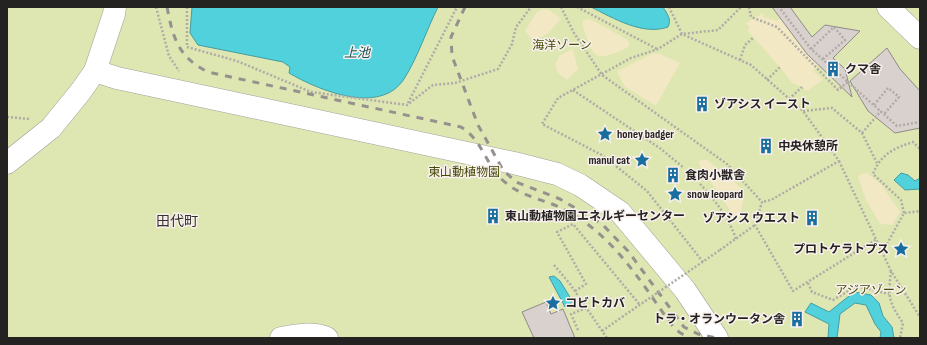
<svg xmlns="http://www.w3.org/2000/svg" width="927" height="345" font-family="'Sofia Sans Condensed','Noto Sans JP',sans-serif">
<rect width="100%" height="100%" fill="#f8f0ed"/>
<rect fill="#dee6b1" x="7" y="7" width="913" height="331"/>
<g fill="#f2e8c3">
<path d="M543 9 549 10 561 18C552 29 547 38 532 39L525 31 536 13Z"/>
<path d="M763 13 764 17 777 21 781 19 807 54 819 65 813 71 823 80 807 91 802 87 792 83 780 67 747 30 750 28 746 23Z"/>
<path d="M590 19 628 40 629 46C624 50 619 52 612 54 594 60 593 54 587 38 585 32 582 27 583 20Z"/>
<path d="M573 49 578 69 567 80 558 73 555 64 560 55Z"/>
<path d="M654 53 660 54 680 63 656 106 624 86 617 71Z"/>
<path d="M701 160H707L741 188C746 199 741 210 738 222L701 168 699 162Z"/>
<path d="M867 173 881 184 900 212 892 225 880 224 866 200 858 177 860 174Z"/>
</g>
<g fill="#51d1db" stroke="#449da3">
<path d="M192 7H438C427 29 417 59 404 79 380 116 318 90 289 73L290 67 283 62 198 45 190 33Z"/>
<path d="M591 7H663C667 14 672 19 668 27 643 36 613 18 591 7Z"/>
<path d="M901 173 908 175 915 181 920 178V189L905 190 894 180Z"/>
<path d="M554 276 560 281 573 302 565 307 549 277Z"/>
<path d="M854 292 871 295 879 303 883 316 892 327 894 338H880L881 332 875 324 866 305 855 303 840 314 837 338H828L829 324 805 312 811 303 829 312Z"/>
</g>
<g fill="#d9d1ce" stroke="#918a87">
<path d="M772 7H790L812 37 825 25 860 31 833 58 845 69 852 97 807 54Z"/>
<path d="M887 48 900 69 920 91V128L895 133 868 111 850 81Z"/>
<path d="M546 302 551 314 563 309 575 338H534L522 312Z"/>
</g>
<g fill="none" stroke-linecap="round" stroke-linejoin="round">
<g stroke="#a69f9c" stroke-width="23">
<g id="minor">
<path d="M888 7 920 38"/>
<path d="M95 71 117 78 514 163 557 174 580 185 620 212 685 290 717 338"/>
<path d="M7 163 51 128 81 91 95 71 114 14 115 7"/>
<path d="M281 338C296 335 313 332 327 338"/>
</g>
</g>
<g stroke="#b1aba8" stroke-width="2.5" stroke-dasharray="2 2" stroke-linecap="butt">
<path d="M156 7 169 56 179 71"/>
<path d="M187 7V47L237 61 311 92 407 105 433 85 455 83 498 69 512 44 516 27 531 7"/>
<path d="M561 7 574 33 602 75 727 164 762 202 755 225 793 291 877 239"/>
<path d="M577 7 657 49"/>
<path d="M669 7 682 34 751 65 803 111 839 161 771 200 762 202"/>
<path d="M749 7 751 17 777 27 838 90 848 82 811 49 779 7"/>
<path d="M811 49 834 27 845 40 823 59"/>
<path d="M740 60 745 45 753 38"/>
<path d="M767 80 780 67"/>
<path d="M848 82 897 126 920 122"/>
<path d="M573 90 661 149 684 168"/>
<path d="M789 99 802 87"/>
<path d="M408 103 457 7"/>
<path d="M874 105 888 88 899 97 884 114"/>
<path d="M803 111 832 108 862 133 877 163"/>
<path d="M7 117 30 119"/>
<path d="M862 133 881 111"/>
<path d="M839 161 891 271 920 317"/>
<path d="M700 184C715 200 729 218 736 239"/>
<path d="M904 213 901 200 873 174C880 155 894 148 913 142L920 149"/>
<path d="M720 250 755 225"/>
<path d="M883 251 904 213 920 211"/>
<path d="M703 262 647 191 602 155 542 124 558 98 631 58 658 49 682 34 718 30 741 7"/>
<path d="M554 265 570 284 607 338"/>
<path d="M891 271C888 297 888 301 903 323L900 338"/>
<path d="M808 283 812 292 833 300 857 286 889 294"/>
<path d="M575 291 586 284 557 232 573 224 640 305"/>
<path d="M578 330 571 314 586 308"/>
<path d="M602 331 622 317"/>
</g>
<use href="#minor" stroke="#fff" stroke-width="22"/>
<g stroke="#96918e" stroke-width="3" stroke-dasharray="7 7" stroke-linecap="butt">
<path d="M167 7C173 38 178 57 208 72L461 127C484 141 486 168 506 183 524 198 549 200 569 212 615 238 641 282 671 324L679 332 689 338"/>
<path d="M465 7 451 37 452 56 478 125 503 170 516 182 560 199 602 224 628 251 684 327 698 334 716 338"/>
</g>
<path stroke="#b1aba8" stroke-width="2.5" stroke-dasharray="2 2" stroke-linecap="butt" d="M622 317 720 250"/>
</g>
<defs>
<g id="building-bare" transform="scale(1.2)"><path d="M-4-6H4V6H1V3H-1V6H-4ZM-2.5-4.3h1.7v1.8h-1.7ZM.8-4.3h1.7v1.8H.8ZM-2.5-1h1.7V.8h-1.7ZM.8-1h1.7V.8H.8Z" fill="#1a6e9f" stroke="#f8f0ed" stroke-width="2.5" paint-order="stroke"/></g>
<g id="sight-bare" transform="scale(1.2)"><path d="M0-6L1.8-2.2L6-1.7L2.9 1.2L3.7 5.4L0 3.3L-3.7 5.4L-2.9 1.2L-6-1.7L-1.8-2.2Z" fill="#1a6e9f" stroke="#f8f0ed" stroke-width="2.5" paint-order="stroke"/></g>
</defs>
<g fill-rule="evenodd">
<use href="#building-bare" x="833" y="69"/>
<use href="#building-bare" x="702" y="104"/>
<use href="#sight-bare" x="605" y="134"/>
<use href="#building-bare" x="766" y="146"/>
<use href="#sight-bare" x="642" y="160"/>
<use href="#building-bare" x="673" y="175"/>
<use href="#sight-bare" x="675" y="194"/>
<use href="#building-bare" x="493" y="216"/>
<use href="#building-bare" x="812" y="218"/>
<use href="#sight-bare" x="901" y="249"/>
<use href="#sight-bare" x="553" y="303"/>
<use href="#building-bare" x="797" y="319"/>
</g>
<g text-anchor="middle" stroke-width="3" stroke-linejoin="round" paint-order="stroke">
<g font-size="12" fill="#444a05" stroke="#f8f0ed">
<text x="562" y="49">海洋ゾーン</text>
<text x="464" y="176">東山動植物園</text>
<text x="871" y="294">アジアゾーン</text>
</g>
<g font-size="12" font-weight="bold" fill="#252321" stroke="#f8f0ed" text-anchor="start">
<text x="845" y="73">クマ舎</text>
<text x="714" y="108">ゾアシス イースト</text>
<text x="617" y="138">honey badger</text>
<text x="778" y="150">中央休憩所</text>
<text x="630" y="164" text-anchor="end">manul cat</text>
<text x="685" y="179">食肉小獣舎</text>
<text x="687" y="198">snow leopard</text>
<text x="505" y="220">東山動植物園エネルギーセンター</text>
<text x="800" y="222" text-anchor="end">ゾアシス ウエスト</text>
<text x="889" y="253" text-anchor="end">プロトケラトプス</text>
<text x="565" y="307">コビトカバ</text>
<text x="785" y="323" text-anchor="end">トラ・オランウータン舎</text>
</g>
<g font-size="13" font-style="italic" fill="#174f53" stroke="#f8f0ed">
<text x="357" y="57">上池</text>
</g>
<g font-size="14" fill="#36302e" stroke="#f8f0ed">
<text x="177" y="226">田代町</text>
</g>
</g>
<rect width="927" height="345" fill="none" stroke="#252321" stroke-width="16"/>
</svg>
